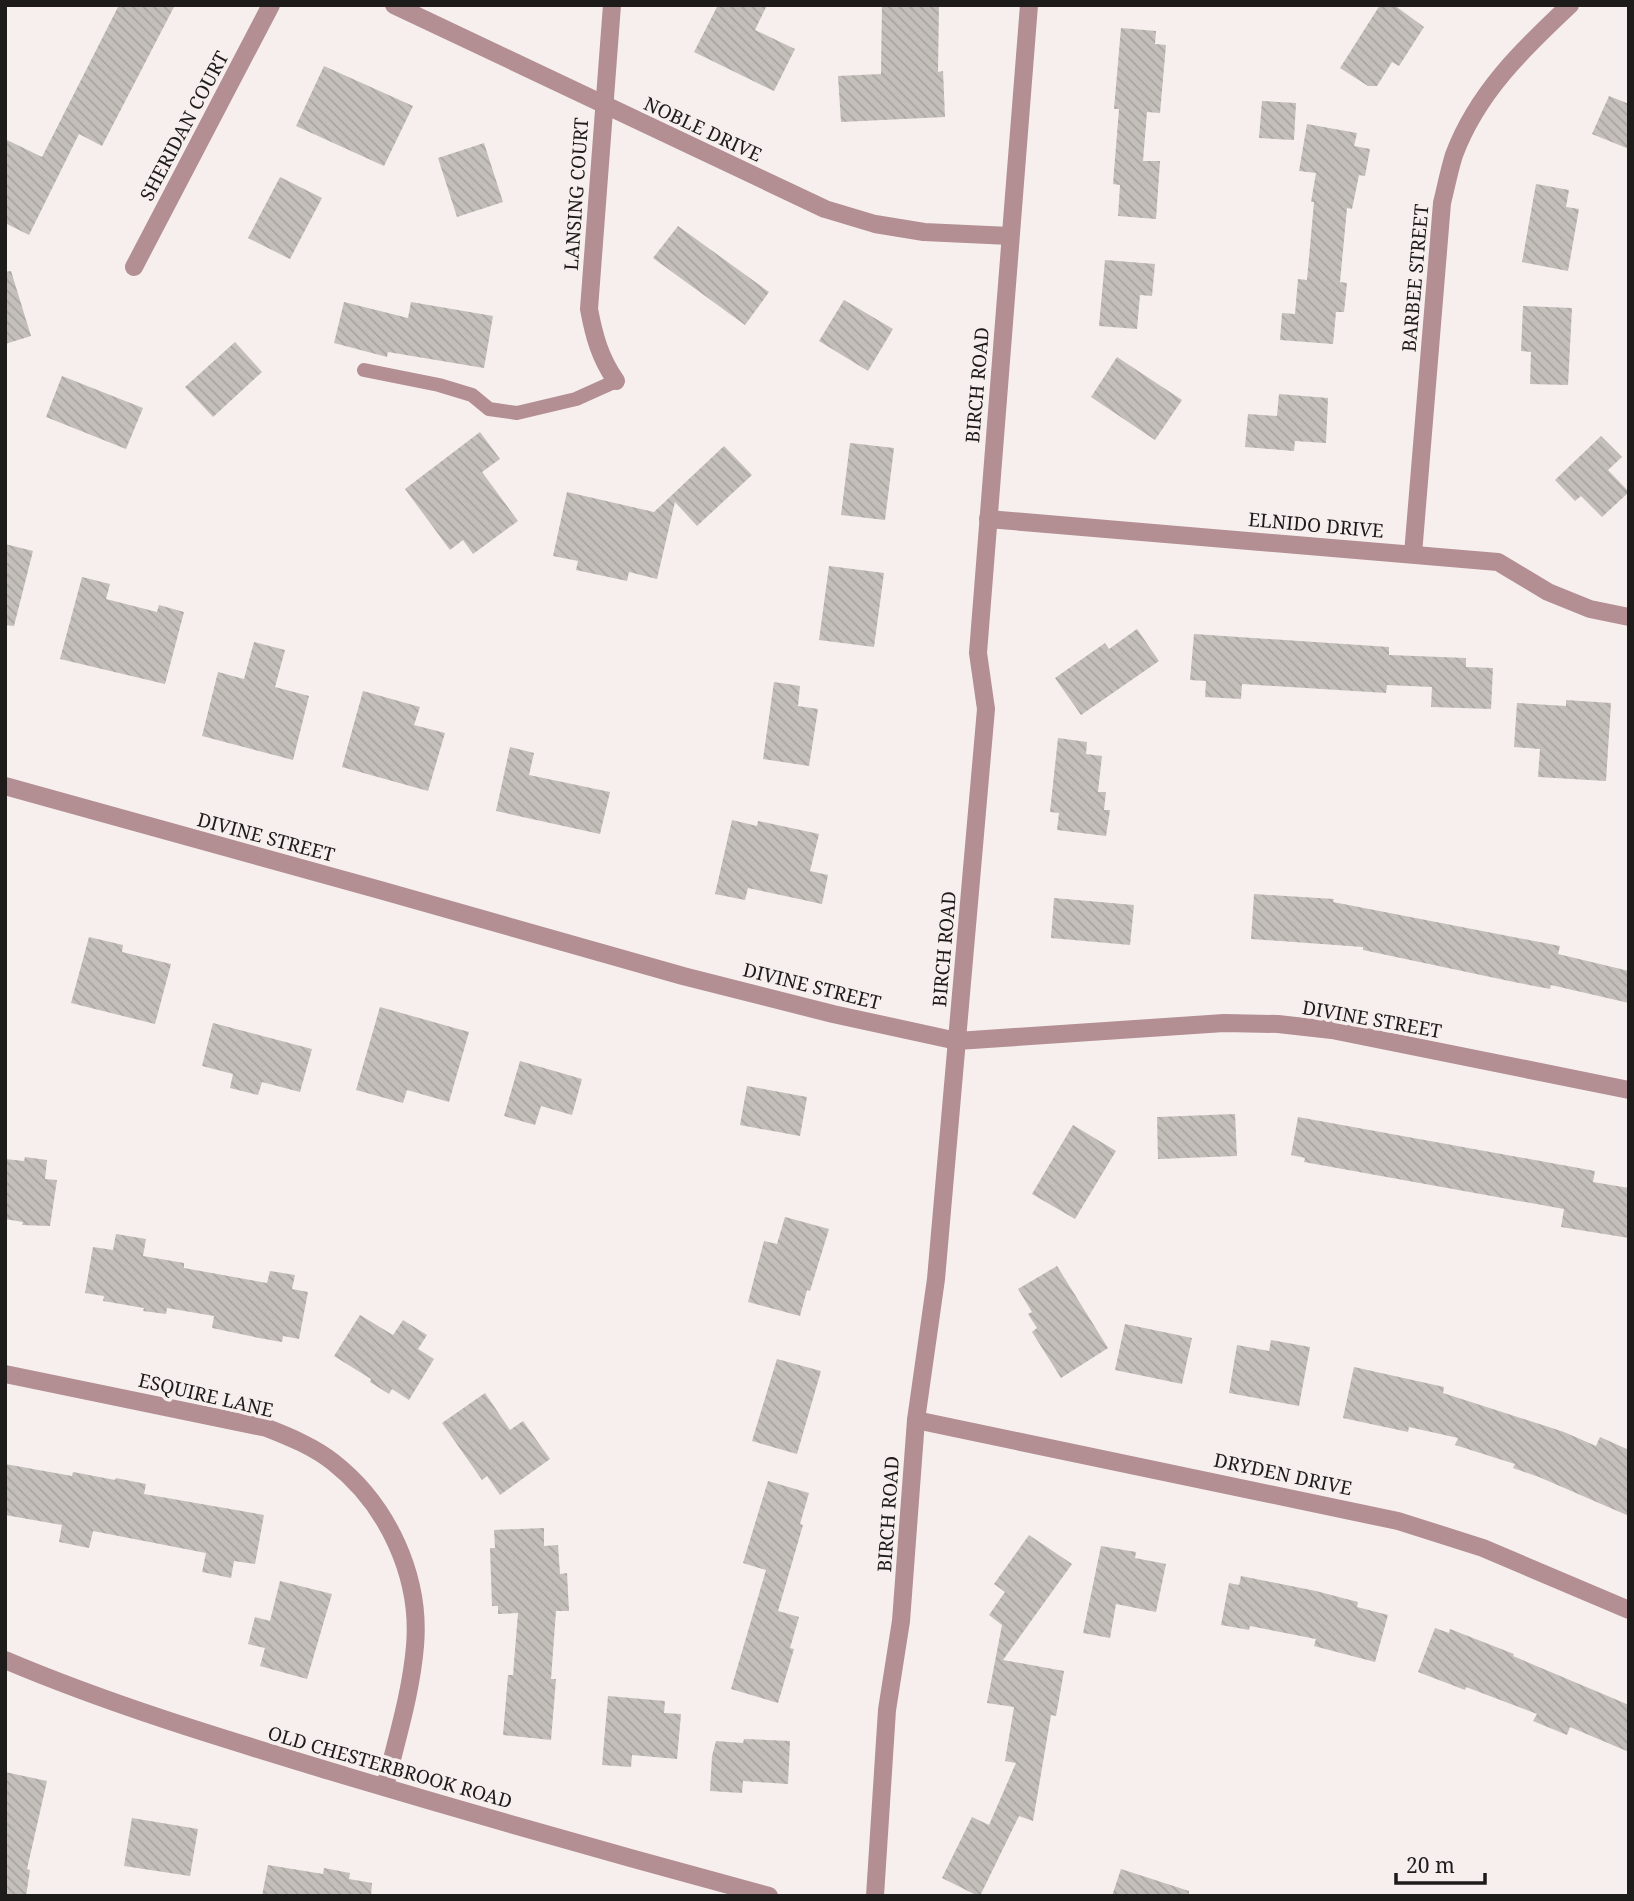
<svg xmlns="http://www.w3.org/2000/svg" width="1634" height="1901" font-family="'Noto Serif',serif">
<defs>
<pattern id="building-back-hatch" width="6" height="6" patternUnits="userSpaceOnUse" patternTransform="scale(1.75)"><rect width="6" height="6" fill="#c4bfbb"/><path d="M-1 5l2 2M0 0l6 6M5-1l2 2" fill="none" stroke="#a8a4a0"/></pattern>
</defs>
<rect width="100%" height="100%" fill="#f6efed"/>
<g fill="url(#building-back-hatch)">
<path d="M119 5H175L102 146 79 134 29 235 5 223V139L42 157Z"/>
<path d="M718 5H767L755 30 795 49 774 91 694 52Z"/>
<path d="M882 5H939L938 72 943 71 945 117 841 122 838 76 881 74Z"/>
<path d="M1380 5H1394L1424 27 1399 66 1392 62 1377 86H1368L1340 68Z"/>
<path d="M1121 28 1156 31 1155 44 1166 45 1160 113 1147 112 1143 161H1160L1156 219 1118 216 1120 185 1113 184 1119 109H1114Z"/>
<path d="M324 66 413 106 384 166 296 126Z"/>
<path d="M1609 96 1629 104V149L1592 134Z"/>
<path d="M1262 101 1296 103 1294 140 1259 138Z"/>
<path d="M1307 124 1357 133 1354 146 1370 149 1365 176 1359 175 1352 209 1347 208 1340 282 1347 283 1344 312H1336L1333 344 1280 340 1282 313 1295 314 1298 279 1307 280 1314 202H1311L1316 173 1299 171Z"/>
<path d="M484 143 503 202 457 217 438 158Z"/>
<path d="M280 177 322 198 290 259 248 238Z"/>
<path d="M1536 184 1569 190 1566 207 1579 209 1568 271 1522 262Z"/>
<path d="M678 226 769 292 745 325 653 258Z"/>
<path d="M1105 260 1155 264 1152 296 1140 295 1137 329 1099 326Z"/>
<path d="M11 271 31 336 5 344V272Z"/>
<path d="M844 300 893 329 868 371 819 341Z"/>
<path d="M344 302 408 318 411 302 493 316 484 368 388 352 387 357 334 343Z"/>
<path d="M1523 306 1572 308 1568 385 1530 384 1531 352 1521 351Z"/>
<path d="M235 342 262 372 213 417 185 387Z"/>
<path d="M1117 357 1182 400 1155 440 1091 397Z"/>
<path d="M62 376 143 408 126 449 46 417Z"/>
<path d="M1279 394 1328 398 1326 443 1295 441 1294 451 1245 447 1248 414 1277 416Z"/>
<path d="M480 432 500 459 482 472 518 521 473 554 463 540 450 550 405 489Z"/>
<path d="M1601 436 1622 457 1608 470 1629 492 1602 517 1581 496 1575 501 1555 480Z"/>
<path d="M850 443 894 448 885 520 841 515Z"/>
<path d="M724 446 752 475 697 526 675 502 657 579 629 572 627 581 576 570 578 561 553 556 567 492 654 512Z"/>
<path d="M5 544 33 551 14 626 5 625Z"/>
<path d="M829 566 884 573 874 647 819 640Z"/>
<path d="M82 577 110 584 106 599 157 612 159 605 184 612 165 684 60 659Z"/>
<path d="M1137 629 1159 661 1081 715 1055 678 1105 643 1109 649Z"/>
<path d="M1194 634 1389 647V655L1466 658V667L1493 668 1491 709 1431 707 1432 687 1387 685 1386 693 1242 684 1241 699 1205 697 1206 681 1190 680Z"/>
<path d="M254 642 285 650 275 687 309 696 293 760 202 736 218 672 244 679Z"/>
<path d="M774 682 800 686 798 706 818 709 809 766 763 759Z"/>
<path d="M363 691 420 707 414 725 445 733 428 791 342 767Z"/>
<path d="M1566 700 1611 703 1606 781 1538 777 1540 749 1514 747 1517 703 1566 706Z"/>
<path d="M1058 738 1087 742 1086 754 1102 756 1098 792H1106L1104 810H1110L1106 836 1057 830 1059 813 1050 812Z"/>
<path d="M510 747 534 753 529 775 610 792 600 834 496 811Z"/>
<path d="M732 820 757 826 758 821 819 834 810 871 828 875 822 904 748 888 745 900 715 894Z"/>
<path d="M1254 894 1334 899 1333 902 1560 946 1558 954 1629 971V1003L1551 985 1550 989 1514 982 1363 950V947L1251 939Z"/>
<path d="M1054 898 1134 905 1130 945 1051 938Z"/>
<path d="M89 937 123 945 122 952 171 964 155 1024 71 1003Z"/>
<path d="M380 1007 469 1032 449 1102 407 1090 403 1103 356 1090Z"/>
<path d="M213 1023 312 1049 300 1092 262 1082 258 1095 230 1088 233 1074 202 1066Z"/>
<path d="M520 1061 582 1079 572 1115 541 1106 535 1125 504 1116Z"/>
<path d="M747 1086 807 1097 800 1136 740 1125Z"/>
<path d="M1235 1114 1237 1156 1158 1159 1157 1117Z"/>
<path d="M1298 1117 1595 1171 1593 1182 1629 1188V1238L1561 1227 1564 1209 1304 1162 1305 1158 1291 1155Z"/>
<path d="M1073 1125 1116 1151 1075 1219 1032 1194Z"/>
<path d="M25 1157 47 1160 45 1179 57 1180 50 1226 22 1225 23 1222 5 1219V1159L24 1161Z"/>
<path d="M785 1217 829 1229 810 1291 807 1290 800 1316 748 1302 764 1241 777 1244Z"/>
<path d="M116 1234 146 1239 143 1256 184 1263V1268L267 1283 270 1271 295 1275 292 1289 308 1292 299 1339 283 1336 282 1342 259 1338 212 1328 214 1316 167 1308 166 1314 143 1311 144 1308 103 1301 104 1296 85 1293 93 1247 113 1250Z"/>
<path d="M1057 1266 1108 1348 1061 1378 1032 1332 1037 1328 1028 1314 1032 1312 1018 1289Z"/>
<path d="M360 1315 393 1335 403 1320 427 1335 418 1349 434 1359 409 1400 392 1389 389 1394 370 1382 371 1379 334 1356Z"/>
<path d="M1125 1324 1192 1338 1182 1384 1115 1370Z"/>
<path d="M1271 1340 1310 1347 1299 1406 1229 1393 1237 1345 1269 1351Z"/>
<path d="M777 1359 821 1371 797 1454 752 1441Z"/>
<path d="M1354 1367 1444 1387 1443 1393 1564 1432 1596 1446 1600 1437 1629 1450V1516L1539 1477 1513 1468 1515 1464 1455 1445 1458 1438 1409 1427 1408 1432 1343 1418Z"/>
<path d="M485 1393 510 1430 523 1421 550 1459 500 1495 487 1476 482 1480 442 1423Z"/>
<path d="M5 1464 72 1476 73 1472 115 1480 116 1478 146 1484 144 1494 264 1515 255 1564 234 1561 231 1578 202 1572 206 1553 93 1531 89 1548 59 1542 62 1525 5 1515Z"/>
<path d="M768 1481 809 1493 800 1524 803 1525 778 1611 799 1617 790 1648 794 1649 778 1703 731 1689 766 1570 743 1563Z"/>
<path d="M544 1528V1546L558 1545 560 1574 567 1573 569 1611H556L551 1679H556L551 1740 503 1735 508 1675H513L518 1613 498 1614V1606H492L490 1548H495L494 1530Z"/>
<path d="M1029 1535 1072 1564 1003 1660 1064 1671 1056 1716 1051 1715 1033 1821 1019 1816 980 1896H978L942 1878 972 1817 989 1825 1016 1763 1005 1761 1014 1707 987 1703 1002 1625 989 1615 1005 1592 994 1584Z"/>
<path d="M1101 1546 1136 1552 1135 1558 1166 1564 1156 1612 1116 1604 1110 1638 1083 1633Z"/>
<path d="M1241 1576 1316 1591 1358 1602 1357 1607 1388 1615 1375 1662 1314 1646 1316 1639 1250 1626 1249 1630 1221 1625 1229 1583 1239 1585Z"/>
<path d="M280 1581 332 1594 307 1679 260 1666 265 1648 248 1644 255 1617 270 1621Z"/>
<path d="M1435 1628 1449 1633 1450 1629 1514 1654 1513 1656 1629 1705V1752L1570 1727 1567 1735 1533 1721 1537 1714 1466 1687 1465 1690 1418 1672Z"/>
<path d="M608 1696 665 1701 664 1713 681 1714 677 1759 632 1755 631 1767 602 1765Z"/>
<path d="M744 1739 790 1741 788 1784 743 1781 742 1793 710 1791 712 1756 716 1741 743 1743Z"/>
<path d="M5 1772 47 1781 27 1869 30 1870 26 1896H5Z"/>
<path d="M132 1818 198 1829 190 1876 124 1866Z"/>
<path d="M268 1865 323 1874 324 1868 350 1873 349 1879 372 1883 371 1896H262Z"/>
<path d="M1121 1869 1189 1891V1896H1112Z"/>
</g>
<g fill="none" stroke-linecap="round" stroke-linejoin="round">
<path stroke="#b38e93" stroke-width="14" d="M364 370 439 385 472 395 489 409 517 413 576 399 616 381"/>
<g stroke="#b38e93" stroke-width="18">
<path d="M394 5 825 209 875 224 924 232 1010 236"/>
<path d="M612 5 589 309C594 336 600 358 616 381"/>
<path d="M134 267 271 5"/>
<path d="M988 519 1498 562 1548 592 1590 609 1629 617"/>
<path d="M1413 554 1442 203C1446 187 1449 171 1454 155 1477 93 1523 49 1570 5"/>
<path d="M5 786 380 890 683 976 833 1014 957 1041 1224 1023 1278 1024 1332 1030 1629 1090"/>
<path d="M5 1374 267 1428C290 1437 314 1447 333 1462 388 1505 421 1577 415 1646 411 1694 396 1741 385 1787"/>
<path d="M916 1420 1398 1521 1483 1548 1629 1610"/>
</g>
<g stroke="#b38e93" stroke-width="18">
<path d="M5 1660C116 1707 231 1741 346 1776 487 1818 628 1858 769 1896"/>
<path d="M875 1896 887 1710 901 1621 916 1420 936 1279 986 709 978 653 1029 5"/>
</g>
</g>
<g text-anchor="middle" stroke-width="7" stroke-linejoin="round" paint-order="stroke">
<g font-size="19" fill="#1e1b1b" stroke="#f6efed">
<text transform="translate(184 126) rotate(-62)" y="7">SHERIDAN COURT</text>
<text transform="translate(703 129) rotate(25)" y="7">NOBLE DRIVE</text>
<text transform="translate(576 194) rotate(-86)" y="7">LANSING COURT</text>
<text transform="translate(1415 278) rotate(-85)" y="7">BARBEE STREET</text>
<text transform="translate(977 385) rotate(-85)" y="7">BIRCH ROAD</text>
<text transform="translate(1316 525) rotate(5)" y="7">ELNIDO DRIVE</text>
<text transform="translate(266 837) rotate(15)" y="7">DIVINE STREET</text>
<text transform="translate(944 949) rotate(-85)" y="7">BIRCH ROAD</text>
<text transform="translate(812 986) rotate(14)" y="7">DIVINE STREET</text>
<text transform="translate(1372 1019) rotate(10)" y="7">DIVINE STREET</text>
<text transform="translate(206 1395) rotate(13)" y="7">ESQUIRE LANE</text>
<text transform="translate(1283 1474) rotate(12)" y="7">DRYDEN DRIVE</text>
<text transform="translate(888 1514) rotate(-86)" y="7">BIRCH ROAD</text>
<text transform="translate(390 1767) rotate(16)" y="7">OLD CHESTERBROOK ROAD</text>
</g>
</g>
<rect width="1634" height="1901" fill="none" stroke="#1e1b1b" stroke-width="14"/>
<path d="M1396 1873v10h89v-10" fill="none" stroke="#1e1b1b" stroke-width="3.5"/>
<text x="1406" y="1873" font-size="21" fill="#1e1b1b" stroke="#f6efed" stroke-width="5" paint-order="stroke">20 m</text>
</svg>
